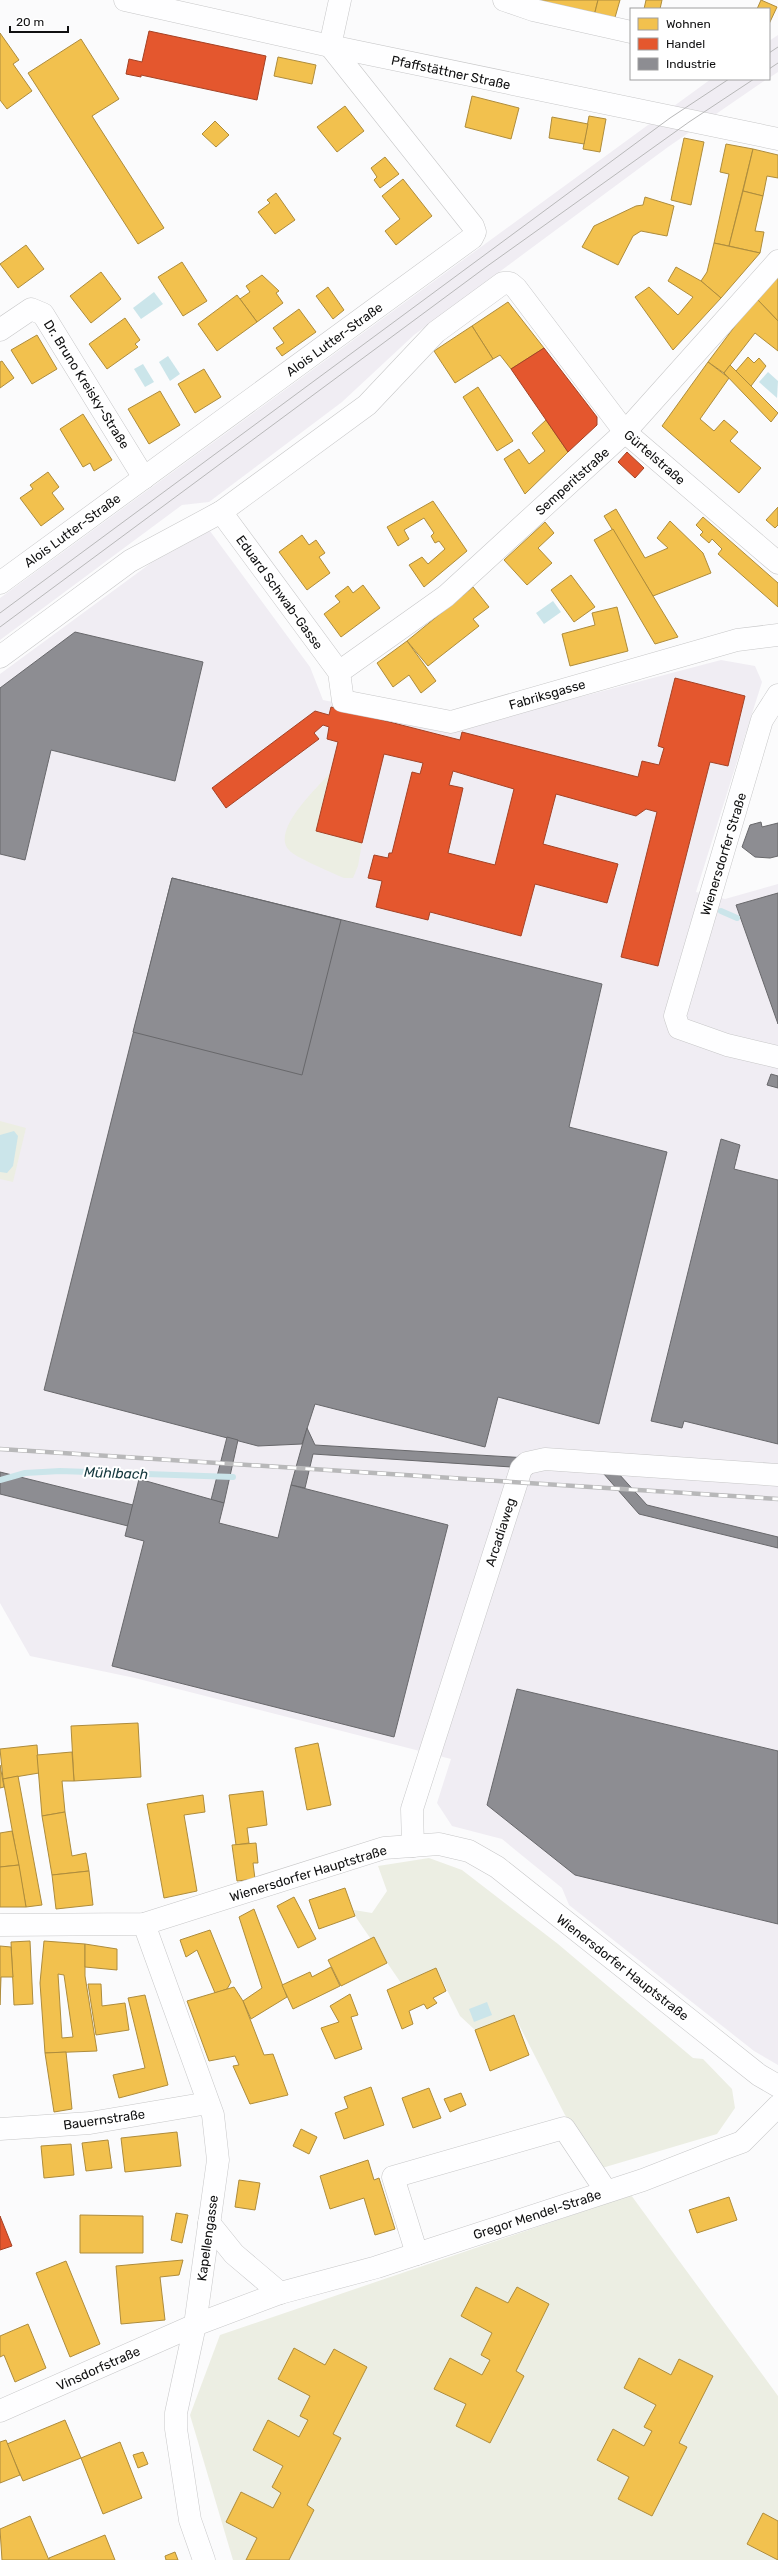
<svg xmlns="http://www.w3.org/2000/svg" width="778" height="2560" font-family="Rubik,sans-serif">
<rect width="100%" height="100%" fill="#fbfbfc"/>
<g fill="#f0edf3">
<path d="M778 35V72L769 78V41Z"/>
<path d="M711 79H767L668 147 414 335 342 402 209 502 182 505 0 640V598Z"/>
<path d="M210 531 310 667 323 700 462 728 721 660 755 666 762 682 696 892 725 899 778 884V2065L754 2051 569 1905 562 1888 502 1839 452 1826 437 1803 451 1759 135 1678 30 1656 0 1603V674L151 563Z"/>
</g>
<g fill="#eceee3">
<path d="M331 772 316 831 362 843 358 866 353 878H344C333 873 294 857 289 850 271 830 317 788 331 772Z"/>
<path d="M0 1121 26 1128 13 1182 0 1179Z"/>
<path d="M429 1858 462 1870 558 1944 693 2058 703 2059 732 2089 735 2108 717 2134 602 2168 565 2115 514 2015 475 2030 460 2016 436 1968 401 1983 355 1916 354 1910 372 1913 387 1891 378 1866Z"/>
<path d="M631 2195 778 2396V2560H233L190 2415 220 2335Z"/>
</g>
<g fill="#cbe5ea">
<path d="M154 292 163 304 141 319 133 308Z"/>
<path d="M168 356 180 374 170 381 159 362Z"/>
<path d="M143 364 154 382 145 387 134 369Z"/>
<path d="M768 372 778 381 777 398 759 382Z"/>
<path d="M553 601 561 612 544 624 536 613Z"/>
<path d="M14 1131 18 1136 13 1166 7 1173 0 1172V1135Z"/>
<path d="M487 2002 492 2015 474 2022 469 2009Z"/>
</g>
<g fill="#f2c14e" stroke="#ae8c3c" fill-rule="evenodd">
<path d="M538 0H598L594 16Z"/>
<path d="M598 0H620L614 21 594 16Z"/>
<path d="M646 0H662L660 9H644Z"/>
<path d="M761 0 777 7 769 24V9H757Z"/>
<path d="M0 33 19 60 13 64 32 91 7 109 0 100Z"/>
<path d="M81 39 119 99 92 116 164 228 138 244 28 73Z"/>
<path d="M278 57 316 65 312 84 274 76Z"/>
<path d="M472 96 519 108 511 139 465 127Z"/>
<path d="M345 106 364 131 337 152 317 127Z"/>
<path d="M589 116 606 119 600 152 583 149Z"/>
<path d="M552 117 588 124 584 144 549 138Z"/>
<path d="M215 121 229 135 216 147 202 134Z"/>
<path d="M684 138 704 142 691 205 671 200Z"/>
<path d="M726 144 753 149 729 246 714 243 729 174 720 172Z"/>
<path d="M753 149 778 155V178L767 176 763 196 743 191Z"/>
<path d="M385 157 399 174 380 188 374 180 377 177 371 168Z"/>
<path d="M403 179 432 216 396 245 385 231 400 219 382 196Z"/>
<path d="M743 191 763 196 755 231 764 232 760 253 729 246Z"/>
<path d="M276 193 295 220 275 234 258 212 270 203 267 200Z"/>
<path d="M645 197 674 206 667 236 641 231 633 236 618 265 582 247 594 226 636 206 643 205Z"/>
<path d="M714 243 760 253 721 298 701 281 707 272Z"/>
<path d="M26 245 44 269 18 288 0 264Z"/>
<path d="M182 262 207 301 183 316 158 277Z"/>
<path d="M676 267 701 281 721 298 673 350 635 297 649 287 678 315 693 297 668 281Z"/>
<path d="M101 272 121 299 91 323 70 296Z"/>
<path d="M262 275 279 291 276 293 283 303 257 322 240 299 250 292 246 286Z"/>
<path d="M778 276V321L756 298Z"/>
<path d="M328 287 344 310 333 319 316 296Z"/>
<path d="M237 295 257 322 217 351 198 324Z"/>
<path d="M756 298 778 321V351L755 333 724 373 708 362Z"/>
<path d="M508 302 544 348 511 369 500 355 493 359 472 326Z"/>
<path d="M299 309 316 332 282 356 276 348 284 343 273 328Z"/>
<path d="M125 318 140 340 135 344 138 347 107 369 89 344Z"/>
<path d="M472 326 493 359 455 383 434 351Z"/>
<path d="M37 335 57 369 32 384 11 350Z"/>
<path d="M748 357 754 363 759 358 766 366 751 386 736 371Z"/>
<path d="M2 361 14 378 0 388V362Z"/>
<path d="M708 362 729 378 700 419 714 431 724 420 738 432 730 441 761 468 739 493 662 426Z"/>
<path d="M730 365 778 413 771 422 724 373Z"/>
<path d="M204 369 221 397 195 413 178 384Z"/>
<path d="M478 387 513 441 497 451 463 397Z"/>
<path d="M160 391 180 425 149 444 128 409Z"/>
<path d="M83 414 112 460 94 471 90 463 83 467 60 429Z"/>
<path d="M546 420 568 452 525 494 504 459 519 449 529 464 545 451 532 433Z"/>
<path d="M48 472 59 487 52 493 64 509 41 526 20 498 33 489 30 485Z"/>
<path d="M433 501 467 551 424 587 409 565 422 557 428 564 445 549 439 541 435 543 431 536 434 533 424 518 404 530 409 539 398 546 387 527Z"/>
<path d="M778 507V525L775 528 766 520Z"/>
<path d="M616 509 645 558 668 548 657 538 670 521 703 553 711 573 653 596 604 516Z"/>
<path d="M703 517 778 583V607L718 554 722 549 712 539 709 543 700 535 703 532 696 525Z"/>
<path d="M545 522 554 533 538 548 552 563 527 585 504 560Z"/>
<path d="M613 529 653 596 678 637 655 644 594 540Z"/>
<path d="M302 535 309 545 316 540 325 553 319 557 330 573 307 590 279 552Z"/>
<path d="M571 575 595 607 574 622 551 590Z"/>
<path d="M363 585 380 608 341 637 324 614 340 602 335 596 348 586 353 593Z"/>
<path d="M473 587 489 607 473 619 479 626 428 666 407 641Z"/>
<path d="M617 607 628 651 570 666 562 634 595 625 592 613Z"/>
<path d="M407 641 436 681 421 693 409 675 393 687 377 663Z"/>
<path d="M138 1723 141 1777 74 1781 71 1726Z"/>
<path d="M318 1743 331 1805 307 1810 295 1748Z"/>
<path d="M37 1745 39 1773 3 1779 0 1749Z"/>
<path d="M72 1752 74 1781H62L65 1812 42 1816 37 1755Z"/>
<path d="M0 1765 4 1787 0 1788Z"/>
<path d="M18 1776 42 1905 26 1907 3 1779Z"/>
<path d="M263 1791 267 1825 247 1828 249 1843 236 1845 229 1795Z"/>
<path d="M203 1795 205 1812 184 1815 197 1891 164 1898 147 1804Z"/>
<path d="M65 1812 72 1856 86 1853 89 1871 52 1875 42 1816Z"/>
<path d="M12 1831 19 1865 0 1867V1833Z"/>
<path d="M256 1843 258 1863H253L255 1879 237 1881 232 1845Z"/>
<path d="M19 1865 26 1907H0V1867Z"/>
<path d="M89 1871 93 1905 56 1909 52 1875Z"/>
<path d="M345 1888 355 1916 319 1929 309 1900Z"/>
<path d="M294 1897 316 1939 298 1948 277 1906Z"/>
<path d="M254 1909 287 1997 251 2019 243 2001 262 1988 239 1917Z"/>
<path d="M210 1930 231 1982 227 1989 215 1993 197 1950 186 1957 180 1940Z"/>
<path d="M374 1937 387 1963 341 1986 328 1960Z"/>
<path d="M30 1941 33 2004 14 2005 11 1942Z"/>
<path d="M44 1941 85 1944V1976L97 2051 45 2053 40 1983ZM58 1974 64 1975 73 2037 62 2038Z"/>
<path d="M85 1944 117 1949V1970L85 1967Z"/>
<path d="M0 1946 11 1947 13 1977H1L0 2005Z"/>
<path d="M331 1967 340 1986 293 2009 282 1985 310 1972 312 1977Z"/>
<path d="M436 1968 446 1991 433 1998 437 2003 427 2009 424 2004 409 2011 413 2024 402 2029 387 1990Z"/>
<path d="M88 1984H101L102 2006 125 2003 129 2030 96 2035Z"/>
<path d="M234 1987 243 2001 264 2055 273 2054 288 2095 250 2104 233 2066 239 2065 235 2056 209 2061 187 2001Z"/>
<path d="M350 1994 358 2015 351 2017 362 2049 335 2059 321 2028 339 2022 330 2006Z"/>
<path d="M145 1995 168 2085 119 2098 113 2075 145 2068 128 1998Z"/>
<path d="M514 2015 529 2055 490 2071 475 2030Z"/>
<path d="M66 2052 72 2109 54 2112 45 2053Z"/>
<path d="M371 2087 384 2125 344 2139 335 2113 348 2108 344 2097Z"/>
<path d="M429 2088 441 2118 413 2128 402 2098Z"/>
<path d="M461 2093 466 2105 450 2112 444 2099Z"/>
<path d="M301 2129 317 2137 309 2154 293 2146Z"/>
<path d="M177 2132 181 2166 125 2172 121 2138Z"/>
<path d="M108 2140 112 2168 86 2171 82 2143Z"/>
<path d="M71 2144 74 2175 44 2178 41 2146Z"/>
<path d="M368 2160 374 2180 379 2178 395 2229 375 2235 364 2198 330 2209 320 2176Z"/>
<path d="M239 2180 260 2183 255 2210 235 2207Z"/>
<path d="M729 2197 737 2220 697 2233 689 2210Z"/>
<path d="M176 2213 188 2215 182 2243 171 2240Z"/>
<path d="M80 2215 143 2216V2253H80Z"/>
<path d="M183 2260 179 2275 160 2277 165 2320 121 2324 116 2266Z"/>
<path d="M66 2261 100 2344 70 2357 36 2273Z"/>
<path d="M476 2287 508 2303 517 2287 549 2304 516 2371 524 2376 490 2443 456 2426 466 2404 434 2389 450 2358 482 2375 490 2360 481 2355 492 2333 461 2316Z"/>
<path d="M28 2324 46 2368 15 2382 4 2355 0 2357V2336Z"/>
<path d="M294 2348 325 2365 334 2349 367 2367 333 2434 341 2438 307 2505 314 2510 289 2560H246L257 2538 226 2522 241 2492 273 2508 281 2493 272 2487 283 2466 253 2450 268 2420 299 2437 308 2420 300 2416 310 2396 278 2379Z"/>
<path d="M639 2358 671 2375 679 2359 713 2376 679 2443 687 2447 652 2516 618 2499 629 2477 597 2460 613 2429 644 2446 652 2431 644 2427 656 2405 624 2388Z"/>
<path d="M65 2420 81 2458 23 2481 7 2444Z"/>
<path d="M6 2440 20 2475 0 2483V2442Z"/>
<path d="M120 2442 142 2498 103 2514 81 2458Z"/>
<path d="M143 2452 148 2464 138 2468 133 2455Z"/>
<path d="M763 2513 778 2521V2560L747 2544Z"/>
<path d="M30 2516 49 2560H2L0 2529Z"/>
<path d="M105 2535 115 2560H50L49 2558Z"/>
<path d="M175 2552 178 2560H166L165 2556Z"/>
</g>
<g fill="#e4572e" stroke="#a44225" fill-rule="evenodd">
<path d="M149 31 266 56 257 100 141 75V77L126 74 129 59 142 62Z"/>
<path d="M544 348 597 417V425L568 452 511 369Z"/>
<path d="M627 452 644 468 635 478 618 462Z"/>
<path d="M675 678 745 696 728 766 710 762 658 966 621 957 657 812 646 809 636 816 556 794 543 844 618 864 607 903 535 884 521 936 430 912 428 920 376 907 382 881 368 878 374 855 388 858 389 853H392L412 772 420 774 423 763 384 754 362 843 316 831 338 742 327 739 329 727 323 725 314 733 319 739 226 808 212 788 315 711 329 715 331 707 460 740 462 732 638 777 642 761 659 765 664 748 658 746ZM453 771 514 789 495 865 448 853 463 788 449 785Z"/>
<path d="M0 2216 12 2246 0 2250Z"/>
</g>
<g fill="#8d8d92" stroke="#68686b">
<path d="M75 632 203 662 175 781 51 750 25 860 0 854V688Z"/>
<path d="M761 822 762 827 778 823V856L770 858 755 857 742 847 750 825Z"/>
<path d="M172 878 602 984 569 1127 667 1152 599 1424 498 1397 485 1447 315 1404 302 1444 258 1446 44 1390Z"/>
<path d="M172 878 341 920 302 1075 133 1032Z"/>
<path d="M778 893V1024L736 905Z"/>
<path d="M771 1074 778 1076V1088L767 1085Z"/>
<path d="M721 1139 740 1145 734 1169 778 1180V1444L684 1421 682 1428 651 1421Z"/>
<path d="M307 1428 315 1445 609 1463 647 1505 778 1537V1548L639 1514 603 1473 313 1454 305 1488 291 1485Z"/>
<path d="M227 1437 238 1440 224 1503 211 1500Z"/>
<path d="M0 1472 133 1505 128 1526 0 1494Z"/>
<path d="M139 1479 224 1503 219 1523 278 1538 291 1485 448 1525 394 1737 112 1666 144 1541 125 1536Z"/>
<path d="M517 1689 778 1751V1924L575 1875 487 1805Z"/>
</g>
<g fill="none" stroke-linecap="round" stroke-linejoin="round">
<g stroke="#cbe5ea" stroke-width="6">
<path d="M721 911 737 918"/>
<path d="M0 1480 25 1473 60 1471 233 1477"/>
</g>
<g stroke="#c7c7c8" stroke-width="23">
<g id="minor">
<path d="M504 0 533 10 631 32"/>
<path d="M0 330 31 309 43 314 144 478"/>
<path d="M221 512 339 672 343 701 451 722 737 640 778 635"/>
<path d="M0 583 472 238 475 232 473 226 330 46 340 0"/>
<path d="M0 657 130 561 221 512 367 405 436 332 503 283H510L516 288 625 432 778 563"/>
<path d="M339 672 446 596 625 432 778 261"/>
<path d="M778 695 762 720 675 1016 679 1028 727 1045 778 1057"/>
<path d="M413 1846 412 1809 521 1469 527 1463 545 1459 778 1475"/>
<path d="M144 1924 213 2115 218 2160 195 2325 176 2413V2429L190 2520 204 2560"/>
<path d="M0 1925 144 1924 384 1848 439 1844 469 1851 497 1867 759 2075 778 2086"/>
<path d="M0 2129 90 2123 208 2103"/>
<path d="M209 2223 234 2254 280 2293"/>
<path d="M417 2254 393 2177 564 2128 606 2191"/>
<path d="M0 2411 195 2325 280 2293 377 2267 643 2180 720 2150 742 2142 778 2106"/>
</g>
</g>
<g stroke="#c7c7c8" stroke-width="23">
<path id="major" d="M125 0 330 46 778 139"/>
</g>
<use href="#minor" stroke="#fefeff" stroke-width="22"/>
<use href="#major" stroke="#fefeff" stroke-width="22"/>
<g stroke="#b8b8b9" stroke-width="1">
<path d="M769 53 778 47"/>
<path d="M769 69 778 63"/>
<path d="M0 613 670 118 729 79"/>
<path d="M0 627 486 267 689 122 754 79"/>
</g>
<g stroke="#b8b8b9" stroke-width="4.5">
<path id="rail" d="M0 1449 778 1499"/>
</g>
<use href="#rail" stroke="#fff" stroke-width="3" stroke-dasharray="9" stroke-linecap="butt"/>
</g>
<g text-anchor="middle" stroke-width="4" stroke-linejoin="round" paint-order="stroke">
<g font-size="13" fill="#101011" stroke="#fff">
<text transform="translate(451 72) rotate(12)" y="5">Pfaffstättner Straße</text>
<text transform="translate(334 339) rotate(-36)" y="5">Alois Lutter-Straße</text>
<text transform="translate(87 384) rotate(58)" y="5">Dr. Bruno Kreisky-Straße</text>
<text transform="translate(655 457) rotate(41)" y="5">Gürtelstraße</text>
<text transform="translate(572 481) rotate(-42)" y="5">Semperitstraße</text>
<text transform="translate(72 530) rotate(-36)" y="5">Alois Lutter-Straße</text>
<text transform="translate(280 592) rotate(54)" y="5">Eduard Schwab-Gasse</text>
<text transform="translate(547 694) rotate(-16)" y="5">Fabriksgasse</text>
<text transform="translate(723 854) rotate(-73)" y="5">Wienersdorfer Straße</text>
<text transform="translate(500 1532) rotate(-72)" y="5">Arcadiaweg</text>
<text transform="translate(308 1873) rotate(-17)" y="5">Wienersdorfer Hauptstraße</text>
<text transform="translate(623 1967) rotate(38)" y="5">Wienersdorfer Hauptstraße</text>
<text transform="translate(104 2119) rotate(-8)" y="5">Bauernstraße</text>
<text transform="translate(537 2214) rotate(-18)" y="5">Gregor Mendel-Straße</text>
<text transform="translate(207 2238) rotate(-82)" y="5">Kapellengasse</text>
<text transform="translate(98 2368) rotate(-24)" y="5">Vinsdorfstraße</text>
</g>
<g font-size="14" font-style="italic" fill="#13373d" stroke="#fff">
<text transform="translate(116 1473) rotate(2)" y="5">Mühlbach</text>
</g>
</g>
<rect x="630" y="8" width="140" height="72" fill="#ffffff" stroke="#9f9fa0"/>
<rect x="638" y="18" width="20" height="12" fill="#f2c14e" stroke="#9f9fa0"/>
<text x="666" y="28" font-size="12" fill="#101011">Wohnen</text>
<rect x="638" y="38" width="20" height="12" fill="#e4572e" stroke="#9f9fa0"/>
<text x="666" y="48" font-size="12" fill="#101011">Handel</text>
<rect x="638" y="58" width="20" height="12" fill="#8d8d92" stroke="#9f9fa0"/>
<text x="666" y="68" font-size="12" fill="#101011">Industrie</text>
<path d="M10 26v6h58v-6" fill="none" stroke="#101011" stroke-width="2"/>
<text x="16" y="26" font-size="12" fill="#101011" stroke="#ffffff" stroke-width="3" paint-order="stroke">20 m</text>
</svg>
